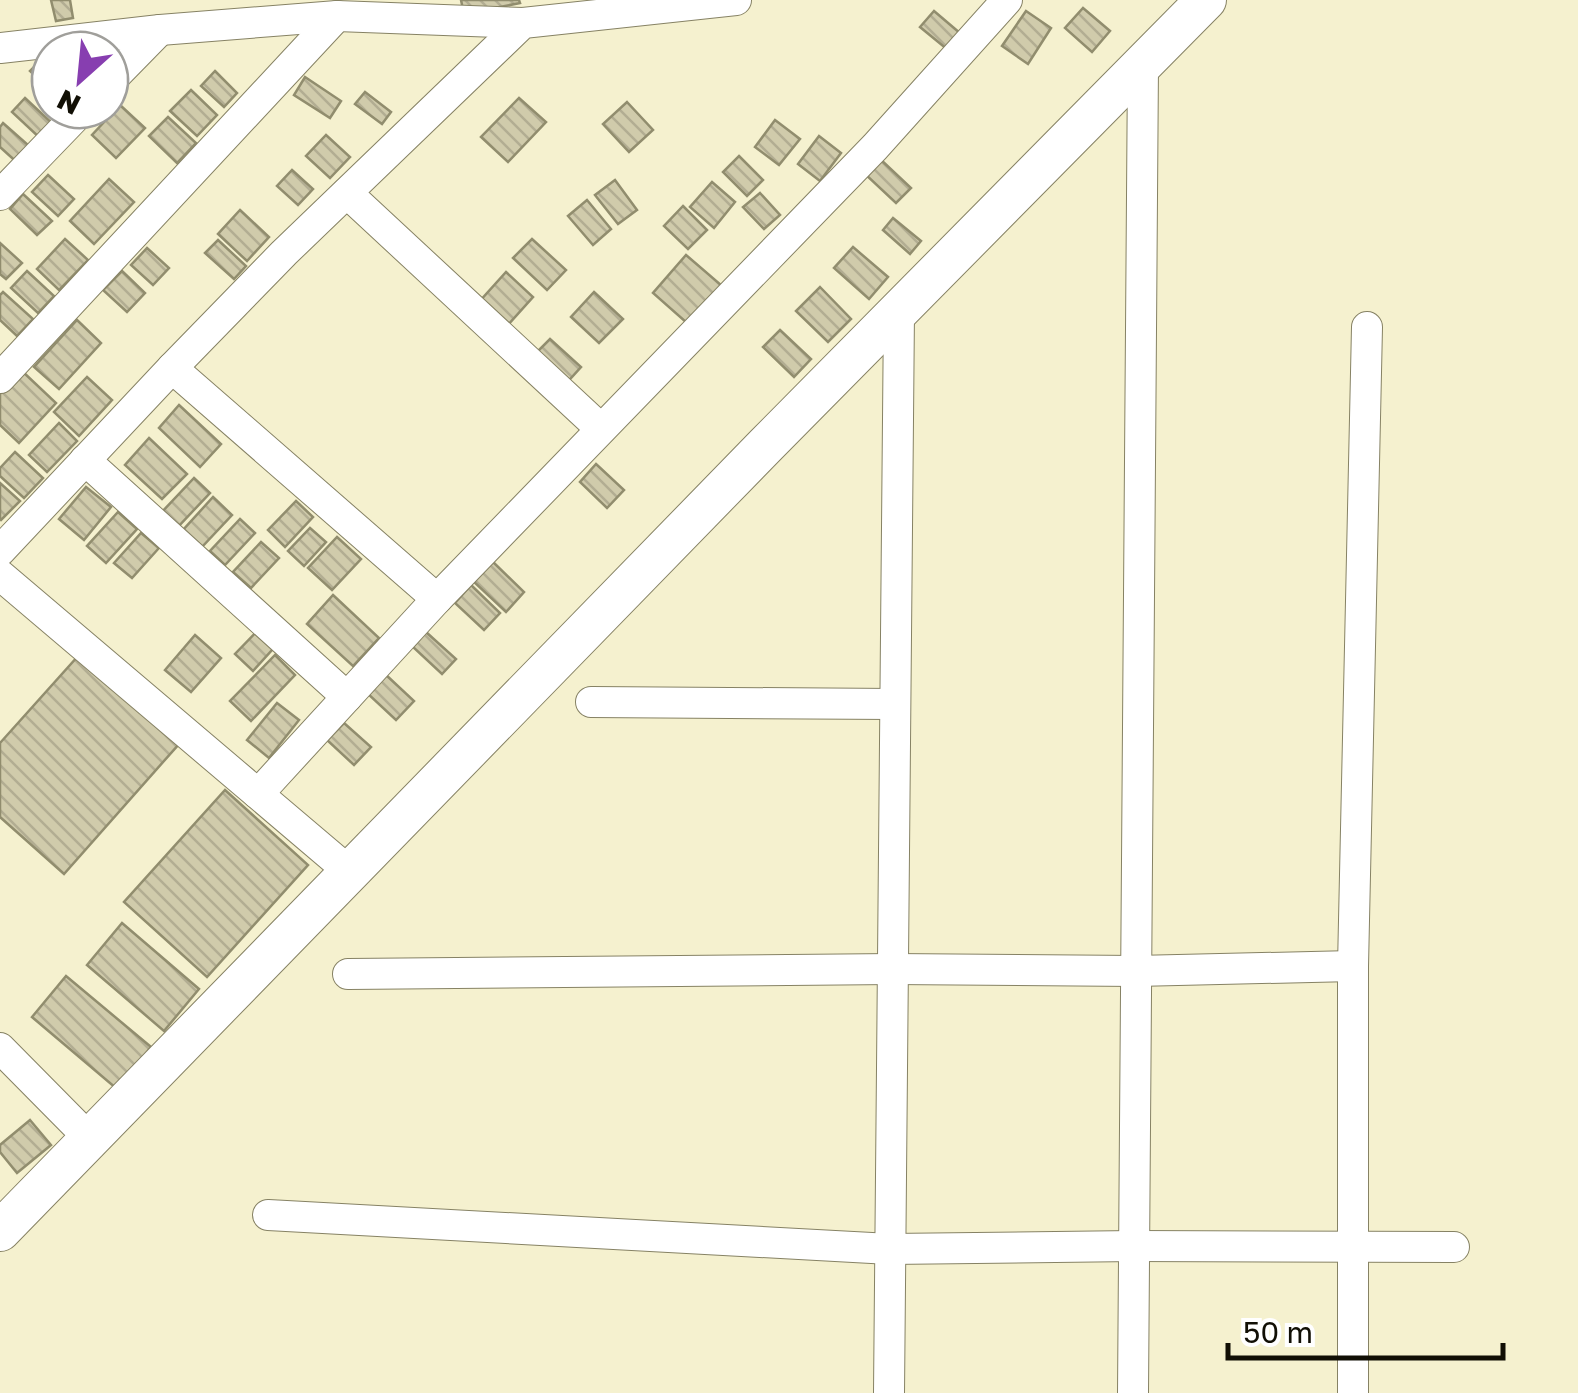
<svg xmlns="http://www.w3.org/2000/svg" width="1578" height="1393" font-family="'Golos Text',sans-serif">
<defs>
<pattern id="building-back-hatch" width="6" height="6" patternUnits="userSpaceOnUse" patternTransform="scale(2.5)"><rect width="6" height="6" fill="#d0cbab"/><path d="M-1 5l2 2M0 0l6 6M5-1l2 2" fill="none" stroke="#b2ad92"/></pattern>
</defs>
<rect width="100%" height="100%" fill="#f5f1cf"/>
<g fill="url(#building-back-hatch)" stroke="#918d6e" stroke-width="2.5">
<path d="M51 0H70L73 18 56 21Z"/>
<path d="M461 0H519L520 3 464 14Z"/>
<path d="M1083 8 1110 31 1092 52 1065 28Z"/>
<path d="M934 11 961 34 948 50 920 27Z"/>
<path d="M1026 11 1051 28 1028 64 1002 46Z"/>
<path d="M44 57 50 63V90L30 71Z"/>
<path d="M215 71 237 93 224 107 201 86Z"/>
<path d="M305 77 341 101 330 118 294 95Z"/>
<path d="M191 90 217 115 197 136 170 111Z"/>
<path d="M365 92 391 112 382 124 355 104Z"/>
<path d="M25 98 55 126 42 140 12 112Z"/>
<path d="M519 98 546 122 508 162 481 137Z"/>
<path d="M627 102 653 130 629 152 603 124Z"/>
<path d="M120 105 145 128 116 158 92 135Z"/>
<path d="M168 117 196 143 177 163 149 136Z"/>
<path d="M775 120 800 139 779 165 755 147Z"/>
<path d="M3 123 36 152 22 167 0 147V127Z"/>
<path d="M326 135 350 157 330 178 306 156Z"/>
<path d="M819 136 841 153 820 181 798 164Z"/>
<path d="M739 156 763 180 747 196 723 172Z"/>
<path d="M879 158 911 188 896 203 865 174Z"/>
<path d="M292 170 313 189 298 205 277 186Z"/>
<path d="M48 175 74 199 58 216 32 192Z"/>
<path d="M109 179 134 202 94 244 70 221Z"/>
<path d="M615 180 637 210 618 224 595 195Z"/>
<path d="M712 182 735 202 714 228 690 207Z"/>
<path d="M760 193 780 215 764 229 743 207Z"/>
<path d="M23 194 52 221 37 235 10 209Z"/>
<path d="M587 200 611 229 593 245 568 216Z"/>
<path d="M683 206 707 230 688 249 664 226Z"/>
<path d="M240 210 269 237 247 261 218 234Z"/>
<path d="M893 218 921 241 910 254 883 230Z"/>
<path d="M65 239 88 260 59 290 37 269Z"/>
<path d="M532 239 566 270 547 290 513 258Z"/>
<path d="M218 240 246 266 234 279 205 253Z"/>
<path d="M0 243 22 263 6 279 0 274Z"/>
<path d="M853 247 888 277 869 299 834 268Z"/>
<path d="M147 248 169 268 153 285 131 265Z"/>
<path d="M686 255 721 285 687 323 653 293Z"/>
<path d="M27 271 54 296 38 313 11 288Z"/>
<path d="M122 271 145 293 127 312 103 290Z"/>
<path d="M506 272 533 297 506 327 479 302Z"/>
<path d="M820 287 851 319 828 342 796 311Z"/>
<path d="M3 292 33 319 17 336 0 320V295Z"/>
<path d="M594 292 623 319 599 343 571 317Z"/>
<path d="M77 320 101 343 59 389 34 367Z"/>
<path d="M780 330 811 359 794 377 763 347Z"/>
<path d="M550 339 581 367 562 388 531 358Z"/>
<path d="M22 371 56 403 19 443 0 425V394Z"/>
<path d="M87 377 112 400 79 436 54 412Z"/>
<path d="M179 405 221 444 200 467 159 428Z"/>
<path d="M59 423 77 441 47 472 29 455Z"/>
<path d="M149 438 187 474 162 499 125 465Z"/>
<path d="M15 452 43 478 24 498 0 476V468Z"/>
<path d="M596 464 624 490 607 508 580 482Z"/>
<path d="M194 478 210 493 176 529 160 514Z"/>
<path d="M0 483 20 501 1 520 0 519Z"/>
<path d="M86 487 111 507 84 540 59 519Z"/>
<path d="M213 497 232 515 201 548 183 530Z"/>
<path d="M296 501 313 517 285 547 268 530Z"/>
<path d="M118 512 137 529 106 563 87 546Z"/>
<path d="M240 519 255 533 225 565 210 551Z"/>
<path d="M310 528 326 542 304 566 288 551Z"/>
<path d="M141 533 159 548 132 578 114 563Z"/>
<path d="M337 537 361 559 332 590 308 568Z"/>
<path d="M261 542 279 558 251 588 233 572Z"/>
<path d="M492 561 524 592 506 612 473 581Z"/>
<path d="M471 585 500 613 484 630 455 603Z"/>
<path d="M333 595 379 638 353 666 307 624Z"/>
<path d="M264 624 281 640 253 671 235 654Z"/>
<path d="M426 632 456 659 442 674 413 647Z"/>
<path d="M195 635 221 658 191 692 165 670Z"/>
<path d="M79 655 179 744 64 874 0 817V743Z"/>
<path d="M275 655 295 675 251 721 230 701Z"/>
<path d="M385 674 414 701 396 720 367 693Z"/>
<path d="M277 703 299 720 269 758 247 740Z"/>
<path d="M344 723 371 747 354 765 327 740Z"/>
<path d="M225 790 308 865 207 977 124 902Z"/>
<path d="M122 923 199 989 164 1031 87 965Z"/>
<path d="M66 976 151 1047 117 1089 32 1017Z"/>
<path d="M30 1120 51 1145 17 1173 0 1152V1145Z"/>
</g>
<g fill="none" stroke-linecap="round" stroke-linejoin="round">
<g stroke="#868264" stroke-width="32">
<g id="street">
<path d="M0 48 160 30 337 16 523 23"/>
<path d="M110 81 160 30"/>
<path d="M347 193 601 429"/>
<path d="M0 195 82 110"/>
<path d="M172 368 437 599"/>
<path d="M0 378 337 16"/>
<path d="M85 460 347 697"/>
<path d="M0 551 172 368 284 253 523 23 736 0"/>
<path d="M0 575 351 873"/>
<path d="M591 702 895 704"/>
<path d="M258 794 437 599 875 147 1007 0"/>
<path d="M348 974 893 969 1136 971 1353 966"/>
<path d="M0 1048 91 1140"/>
<path d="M268 1215 890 1249 1134 1246 1454 1247"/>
<path d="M889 1393 899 311"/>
<path d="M1133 1393 1143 64"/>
<path d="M1353 1393V966L1367 327"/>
</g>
</g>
<g stroke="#868264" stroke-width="42">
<path id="secondary" d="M0 1231 766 445 1206 0"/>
</g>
<use href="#street" stroke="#fff" stroke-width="30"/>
<use href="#secondary" stroke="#fff" stroke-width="40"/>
</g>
<g transform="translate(80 80) rotate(207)"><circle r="48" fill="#ffffff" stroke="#a09f9b" stroke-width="2.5"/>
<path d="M0-8L18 38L0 25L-18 38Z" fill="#873eb0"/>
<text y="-15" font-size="28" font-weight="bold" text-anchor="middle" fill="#110f05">N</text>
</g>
<path d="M1228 1343v15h275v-15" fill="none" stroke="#110f05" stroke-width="5"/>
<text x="1243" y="1343" font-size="30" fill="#110f05" stroke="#ffffff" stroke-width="8" paint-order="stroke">50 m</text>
</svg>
